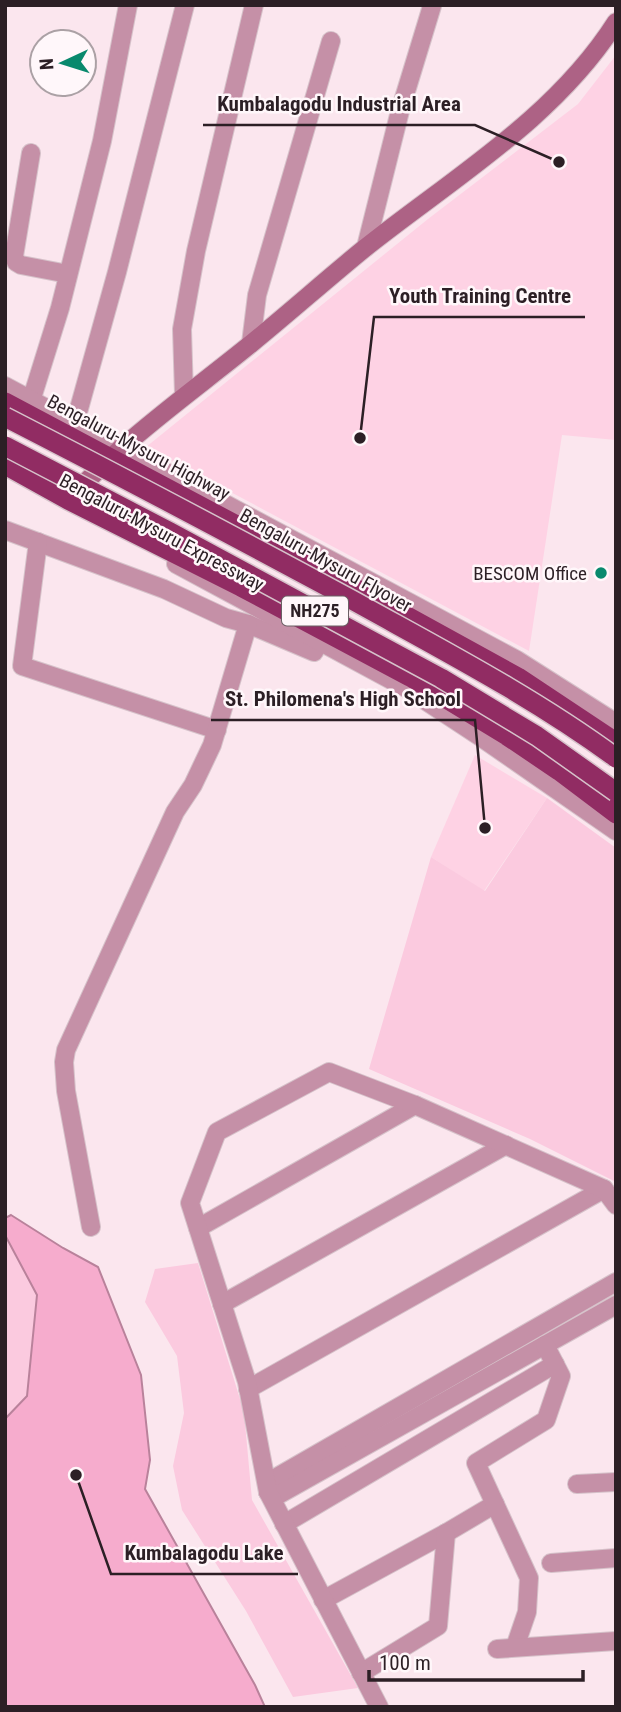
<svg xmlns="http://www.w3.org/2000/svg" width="621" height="1712" font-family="'Roboto Condensed',sans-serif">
<rect width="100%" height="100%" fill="#fbe6ee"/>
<g fill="#fed2e4">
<path d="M616 55V440L562 435 529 651 146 447 428 219 578 104Z"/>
<path d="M475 755 547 798 484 891 431 857Z"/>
</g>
<g fill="#fbcadf">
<path d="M547 798 616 848V1184L614 1181 530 1139 369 1069 431 857 485 891Z"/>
<path d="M5 1235 37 1295 27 1396 5 1419Z"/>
<path d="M198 1263 244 1412 252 1500 358 1688 293 1697 246 1611 182 1510 173 1466 184 1413 177 1356 145 1302 155 1269Z"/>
</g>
<path fill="#f6accd" stroke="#b9829b" stroke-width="2" d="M11 1215 63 1248 98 1267 141 1375 150 1460 145 1489 255 1685 265 1707H5V1419L27 1396 37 1295 5 1235V1218Z"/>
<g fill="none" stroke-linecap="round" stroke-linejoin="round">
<g stroke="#d6c2ca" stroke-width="20">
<g id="minor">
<path d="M31 153 14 256 16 262 21 265 68 274"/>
<path d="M366 247 400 111 432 6"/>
<path d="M251 343 257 295 331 41"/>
<path d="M184 395 182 329 196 251 254 5"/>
<path d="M31 401 60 308 102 141 128 5"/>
<path d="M75 423 117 272 185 5"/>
<path d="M5 530 164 589 226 618 248 624 314 652 319 642"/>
<path d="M38 542 22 666 217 730"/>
<path d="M91 1227 66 1091 64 1062 66 1050 175 812 193 785 212 745 248 624"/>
<path d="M198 1228 415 1105"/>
<path d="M222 1304 506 1145"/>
<path d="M248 1389 604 1189"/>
<path d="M577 1484 616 1482"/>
<path d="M268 1492 270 1481 616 1282"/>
<path d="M268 1492 280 1494 616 1305"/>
<path d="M284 1524 555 1364"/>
<path d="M551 1563 616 1558"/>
<path d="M323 1600 446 1533 495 1504"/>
<path d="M515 1647 527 1612 529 1578 476 1463 546 1420 561 1376 545 1345"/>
<path d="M497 1649 616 1641"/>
<path d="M361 1673 438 1626 446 1533"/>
<path d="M379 1707 268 1492 247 1382 190 1203 217 1132 329 1072 415 1105 604 1189 616 1205"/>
</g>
</g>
<g stroke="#d6c2ca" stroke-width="20">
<g id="tertiary">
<path d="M5 386 517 660 616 723"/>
<path d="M176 564 406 688 482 738 616 831"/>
</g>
</g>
<g stroke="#d6c2ca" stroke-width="20">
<path id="secondary" d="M74 494C90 478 106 461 124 446 165 410 209 378 252 343 290 312 327 279 365 248 453 178 555 118 616 22"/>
</g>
<g stroke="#d6c2ca" stroke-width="22">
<g id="trunk">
<path d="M5 402 376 599 518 677 616 742"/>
<path d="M5 465 68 500 241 587 410 677 507 736 559 771 616 814"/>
</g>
</g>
<use href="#minor" stroke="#c590a7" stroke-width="18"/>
<use href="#tertiary" stroke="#c590a7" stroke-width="18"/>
<use href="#secondary" stroke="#ad6285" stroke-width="18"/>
<use href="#trunk" stroke="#912c63" stroke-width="19"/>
<g stroke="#d6c2ca" stroke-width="22" stroke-linecap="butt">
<g id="trunk-bridge">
<path d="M5 417C122 477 237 538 352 600 442 650 533 697 616 758"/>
<path d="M5 446 170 532 441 678 537 736 616 792"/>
</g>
</g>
<use href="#trunk-bridge" stroke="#912c63" stroke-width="19"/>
</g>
<circle fill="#09896d" stroke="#fff7fa" stroke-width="2.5" cx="601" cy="573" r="7"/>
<g text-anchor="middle" stroke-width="5" stroke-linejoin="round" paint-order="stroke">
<rect fill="#fff7fa" stroke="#6b6065" stroke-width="2" x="282" y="596.5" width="66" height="29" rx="5"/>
<g font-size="18" font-weight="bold" fill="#2c1f25">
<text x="315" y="617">NH275</text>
</g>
<g font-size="19" fill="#2c1f25" stroke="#fff7fa">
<text transform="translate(139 447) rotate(28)" y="7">Bengaluru-Mysuru Highway</text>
<text transform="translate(162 532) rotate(28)" y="7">Bengaluru-Mysuru Expressway</text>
<text transform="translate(326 560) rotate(29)" y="7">Bengaluru-Mysuru Flyover</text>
</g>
<g font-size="19" fill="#2c1f25" stroke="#fff7fa" text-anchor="end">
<text x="587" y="580">BESCOM Office</text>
</g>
</g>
<path fill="none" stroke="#2c1f25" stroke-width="2.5" d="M559 162L475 125H203M360 438L374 317H585M485 828L475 720H211M76 1475L111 1574H298"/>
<g fill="#2c1f25" stroke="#fff7fa" stroke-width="2.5">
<circle cx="559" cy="162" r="7"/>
<circle cx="360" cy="438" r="7"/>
<circle cx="485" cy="828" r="7"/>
<circle cx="76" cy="1475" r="7"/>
</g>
<g font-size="21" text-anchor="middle" font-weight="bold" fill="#2c1f25" stroke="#fff7fa" stroke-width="5" stroke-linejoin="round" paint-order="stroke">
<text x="339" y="111">Kumbalagodu Industrial Area</text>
<text x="480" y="303">Youth Training Centre</text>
<text x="343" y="706">St. Philomena's High School</text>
<text x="204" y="1560">Kumbalagodu Lake</text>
</g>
<rect width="621" height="1712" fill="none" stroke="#2c1f25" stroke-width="14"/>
<g transform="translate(63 63) rotate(266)"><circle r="33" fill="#fff7fa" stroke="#aba1a5" stroke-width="2"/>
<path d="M0-5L12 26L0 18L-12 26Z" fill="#09896d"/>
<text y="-10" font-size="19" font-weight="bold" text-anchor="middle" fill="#2c1f25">N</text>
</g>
<path d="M369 1670v10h214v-10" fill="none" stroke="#2c1f25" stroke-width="3.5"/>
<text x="379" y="1670" font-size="21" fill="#2c1f25" stroke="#fff7fa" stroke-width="5" paint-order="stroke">100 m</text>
</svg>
